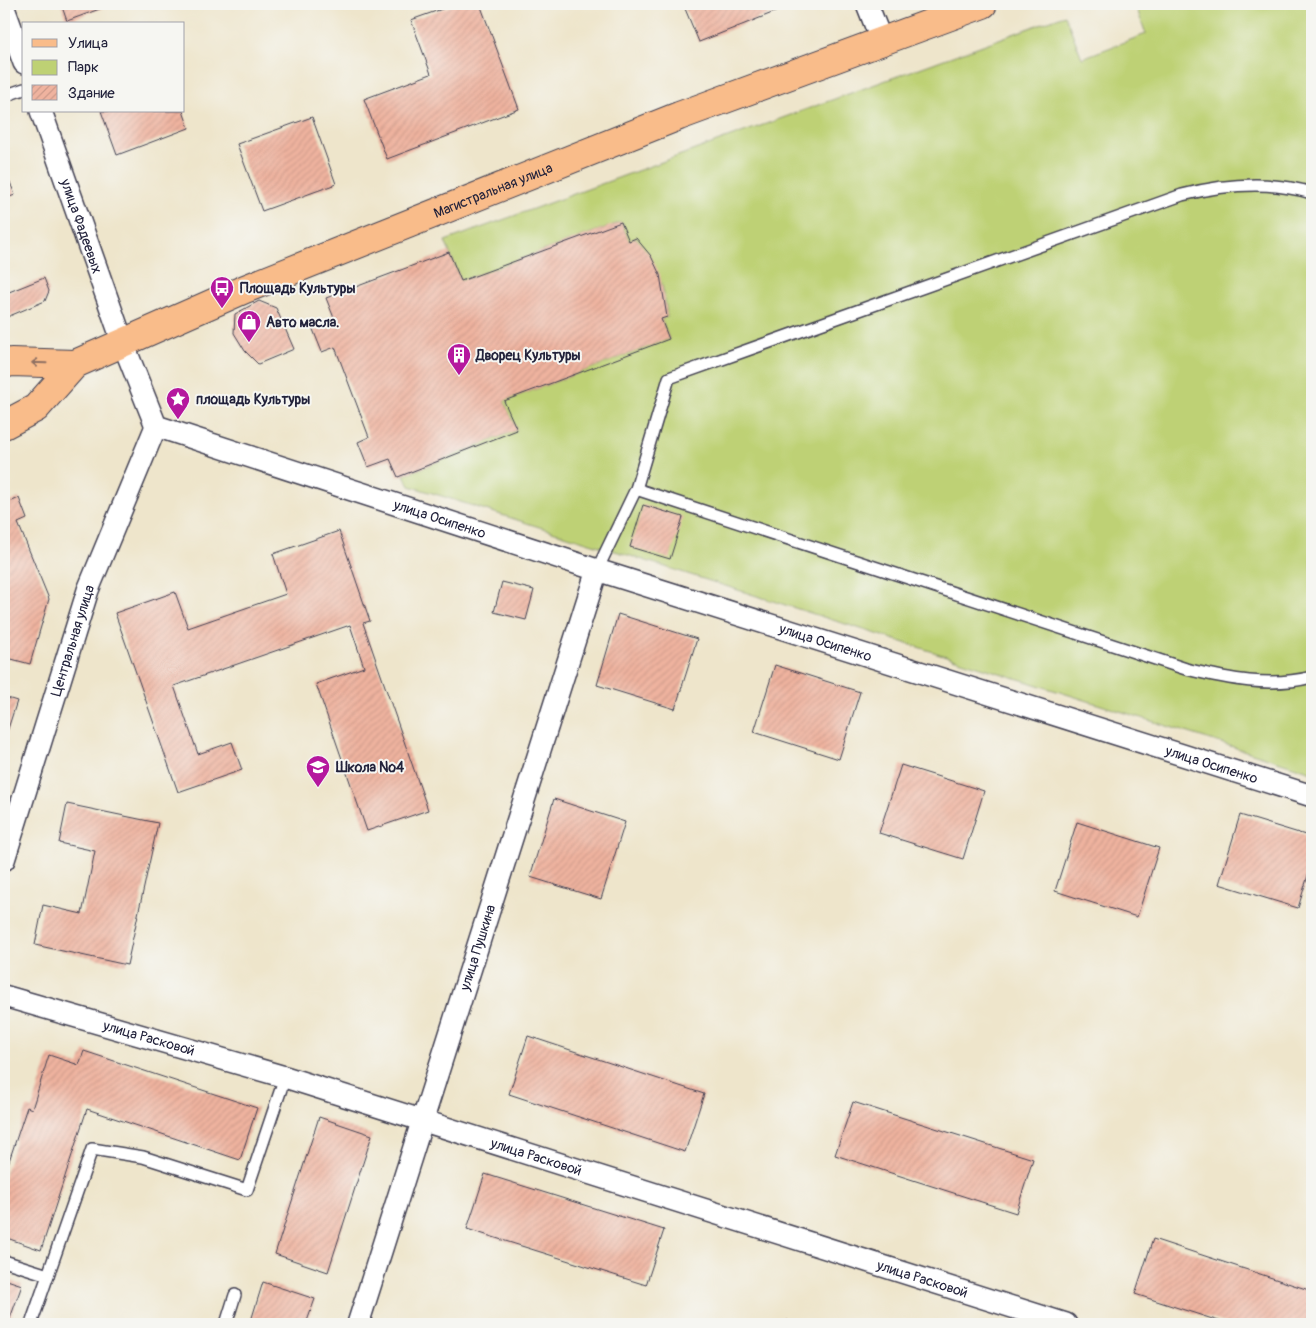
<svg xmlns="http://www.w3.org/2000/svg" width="1316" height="1328" font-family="Pangolin,sans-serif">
<defs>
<pattern id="building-hatch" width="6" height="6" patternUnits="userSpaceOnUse" patternTransform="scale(1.25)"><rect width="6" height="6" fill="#efb39f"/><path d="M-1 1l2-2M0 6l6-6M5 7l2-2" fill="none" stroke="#cd9a8a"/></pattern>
</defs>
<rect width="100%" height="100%" fill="#f6f6f2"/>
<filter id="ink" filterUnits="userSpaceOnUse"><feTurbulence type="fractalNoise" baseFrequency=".02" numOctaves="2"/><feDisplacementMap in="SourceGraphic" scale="10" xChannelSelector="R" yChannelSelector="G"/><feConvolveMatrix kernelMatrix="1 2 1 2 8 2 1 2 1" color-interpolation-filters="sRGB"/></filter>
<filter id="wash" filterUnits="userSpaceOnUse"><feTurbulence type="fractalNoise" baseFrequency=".0096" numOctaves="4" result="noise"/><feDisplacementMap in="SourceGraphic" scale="20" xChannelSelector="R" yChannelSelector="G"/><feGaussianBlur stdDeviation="1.12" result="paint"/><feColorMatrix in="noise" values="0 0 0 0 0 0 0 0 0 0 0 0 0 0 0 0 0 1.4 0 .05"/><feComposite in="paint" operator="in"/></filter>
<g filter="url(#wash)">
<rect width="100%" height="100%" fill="#eee5cb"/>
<path fill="#bed174" stroke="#707a58" d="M1135 4H1312V772L410 486 404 475 517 430 504 401 669 339 661 319 667 317C664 283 658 265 636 238L629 241 621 222 461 281 445 241 1065 15 1082 58 1146 34Z"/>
<g id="blocks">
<g fill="url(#building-hatch)">
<path d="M61 4H113L67 21Z"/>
<path d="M456 4H480L519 109 387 159 364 99 431 74 411 20Z"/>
<path d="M683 4H795L699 42Z"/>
<path d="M101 111H183L189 128 117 155Z"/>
<path d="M312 117 336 184 262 211 237 144Z"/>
<path d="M4 167 15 195 4 199Z"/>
<path d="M621 222 629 241 636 238 651 256 660 275 667 317 661 319 669 339 504 401 517 430 398 477 390 459 368 467 358 442 369 437 335 347 322 352 312 327 334 318 326 298 449 252 461 281Z"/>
<path d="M44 278 49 291 45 301 7 317 4 308V294Z"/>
<path d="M259 301 276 308 294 349 258 364 245 351 234 333 235 314Z"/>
<path d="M4 488 10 502 19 498 27 519 18 523 49 599 30 664 4 657Z"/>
<path d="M643 505 683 517 670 559 630 547Z"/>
<path d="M339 531 370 621 363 623 428 810 367 831 316 684 364 667 350 625 174 686 198 754 232 742 242 770 178 792 115 613 175 592 188 628 286 594 273 554Z"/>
<path d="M502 582 534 590 526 620 494 612Z"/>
<path d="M618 614 697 639 675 709 597 685Z"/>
<path d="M775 665 860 692 839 759 754 732Z"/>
<path d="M4 697 17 701 4 741Z"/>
<path d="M901 765 984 791 963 859 879 833Z"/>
<path d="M554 799 625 822 601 899 530 877Z"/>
<path d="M67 804 158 823 127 965 35 945 43 905 82 914 95 851 59 843Z"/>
<path d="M1240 815 1312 837V862L1298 908 1219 884Z"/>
<path d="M1077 822 1159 848 1137 917 1055 891Z"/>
<path d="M528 1036 704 1094 685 1152 509 1094Z"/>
<path d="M84 1051 257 1108 240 1160 87 1109 41 1250 4 1237V1176L27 1107 32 1109 49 1055 79 1065Z"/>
<path d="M853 1102 1033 1159 1016 1213 835 1155Z"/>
<path d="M319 1117 372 1135 328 1272 275 1254Z"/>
<path d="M485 1174 664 1230 646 1285 467 1229Z"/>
<path d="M1153 1239 1312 1291V1324H1228L1135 1294Z"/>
<path d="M4 1279 22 1285 8 1324H4Z"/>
<path d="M263 1282 315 1299 306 1324H250Z"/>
<path d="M787 1320 797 1324H785Z"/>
</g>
</g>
</g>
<g filter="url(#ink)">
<use href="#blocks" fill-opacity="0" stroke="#413f51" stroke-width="1"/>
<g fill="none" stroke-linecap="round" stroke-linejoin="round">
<g stroke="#413f51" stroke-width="14">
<g id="service">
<path d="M4 96 24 89"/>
<path d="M636 489 1186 669C1228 679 1270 688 1312 677"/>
<path d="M597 570 636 489 669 378 1182 195C1225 184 1269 180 1312 193"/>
<path d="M4 1261 48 1275"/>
<path d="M31 1324 92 1149 143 1157 247 1190 285 1077"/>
<path d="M226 1324 235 1295"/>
</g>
</g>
<g stroke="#413f51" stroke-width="24">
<g id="minor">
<path d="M867 4 882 42"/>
<path d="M4 8 24 63"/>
<path id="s1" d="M41 111 123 343 156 426 597 570 1312 796"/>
<path id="s2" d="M4 860 88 590 156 426"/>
<path id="s3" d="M4 996 285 1077 1066 1324"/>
<path id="s4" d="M358 1324 597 570"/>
</g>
</g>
<g stroke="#413f51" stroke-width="30">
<g id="primary">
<path id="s5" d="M4 364 11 362 75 364 245 289 679 116 983 4"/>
<path d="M4 425 36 408 75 364"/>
</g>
</g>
<use href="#service" stroke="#fff" stroke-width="11"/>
<use href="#minor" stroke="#fff" stroke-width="21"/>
<use href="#primary" stroke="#f9bc8a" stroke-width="28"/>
</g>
<defs><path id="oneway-shaft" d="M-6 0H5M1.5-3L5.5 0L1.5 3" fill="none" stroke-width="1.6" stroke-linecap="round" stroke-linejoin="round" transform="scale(1.25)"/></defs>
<use stroke="#8e6f62" href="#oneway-shaft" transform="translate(39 363) rotate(-178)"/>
</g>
<defs>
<g id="bus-pin" transform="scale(1.25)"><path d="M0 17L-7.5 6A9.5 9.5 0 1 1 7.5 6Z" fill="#b5179e" stroke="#f6f6f2"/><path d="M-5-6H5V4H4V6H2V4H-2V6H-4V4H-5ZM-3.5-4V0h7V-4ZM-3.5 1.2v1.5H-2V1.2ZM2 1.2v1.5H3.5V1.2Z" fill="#fff"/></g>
<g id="shop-pin" transform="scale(1.25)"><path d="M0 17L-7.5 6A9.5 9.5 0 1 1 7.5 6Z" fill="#b5179e" stroke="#f6f6f2"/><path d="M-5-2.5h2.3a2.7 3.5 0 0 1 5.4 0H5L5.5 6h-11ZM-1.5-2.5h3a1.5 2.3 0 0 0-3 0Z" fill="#fff"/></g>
<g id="building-pin" transform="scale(1.25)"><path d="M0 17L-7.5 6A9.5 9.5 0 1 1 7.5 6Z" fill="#b5179e" stroke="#f6f6f2"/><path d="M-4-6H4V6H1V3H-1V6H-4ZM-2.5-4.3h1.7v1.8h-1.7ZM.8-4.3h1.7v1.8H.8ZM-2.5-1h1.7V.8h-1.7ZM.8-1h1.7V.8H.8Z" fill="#fff"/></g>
<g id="sight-pin" transform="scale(1.25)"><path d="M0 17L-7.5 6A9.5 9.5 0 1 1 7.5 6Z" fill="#b5179e" stroke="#f6f6f2"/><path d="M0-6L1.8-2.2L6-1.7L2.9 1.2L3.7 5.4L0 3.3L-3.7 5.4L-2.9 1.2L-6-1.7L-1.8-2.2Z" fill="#fff"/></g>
<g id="school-pin" transform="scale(1.25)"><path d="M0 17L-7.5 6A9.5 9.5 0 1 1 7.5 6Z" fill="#b5179e" stroke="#f6f6f2"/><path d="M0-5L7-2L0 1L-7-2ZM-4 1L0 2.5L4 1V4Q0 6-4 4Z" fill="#fff"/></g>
</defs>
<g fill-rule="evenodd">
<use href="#bus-pin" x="222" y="288"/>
<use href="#shop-pin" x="249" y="322"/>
<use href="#building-pin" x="459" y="355"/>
<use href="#sight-pin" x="178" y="399"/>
<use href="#school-pin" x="318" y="767"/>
</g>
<g text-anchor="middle" stroke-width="4" stroke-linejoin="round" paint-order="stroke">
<g font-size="14" fill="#22223b" stroke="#f6f6f2">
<text dy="5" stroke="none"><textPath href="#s5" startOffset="524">Магистральная улица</textPath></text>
<text dy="5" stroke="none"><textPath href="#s1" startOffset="122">улица Фадеевых</textPath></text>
<text dy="5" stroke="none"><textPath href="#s1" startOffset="634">улица Осипенко</textPath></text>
<text dy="5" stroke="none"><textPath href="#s2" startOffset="230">Центральная улица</textPath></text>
<text dy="5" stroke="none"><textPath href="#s1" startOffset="1039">улица Осипенко</textPath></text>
<text dy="5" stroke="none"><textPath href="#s1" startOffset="1444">улица Осипенко</textPath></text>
<text dy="5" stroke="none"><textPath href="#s4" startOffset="395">улица Пушкина</textPath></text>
<text dy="5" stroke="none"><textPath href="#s3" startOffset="151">улица Расковой</textPath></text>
<text dy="5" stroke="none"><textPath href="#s3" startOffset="556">улица Расковой</textPath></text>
<text dy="5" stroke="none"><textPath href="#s3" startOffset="961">улица Расковой</textPath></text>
</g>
<g font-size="14" font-weight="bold" fill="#22223b" stroke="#f6f6f2" text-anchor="start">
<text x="240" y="293">Площадь Культуры</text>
<text x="266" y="327">Авто масла.</text>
<text x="476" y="360">Дворец Культуры</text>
<text x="196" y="404">площадь Культуры</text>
<text x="336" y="772">Школа №4</text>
</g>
</g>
<rect width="1316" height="1328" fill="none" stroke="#f6f6f2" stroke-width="20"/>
<rect x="22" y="22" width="162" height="90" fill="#f6f6f2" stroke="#a1a1a9"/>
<rect x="32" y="39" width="25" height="8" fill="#f9bc8a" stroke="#a1a1a9"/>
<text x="68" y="48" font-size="15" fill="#22223b">Улица</text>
<rect x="32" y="60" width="25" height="15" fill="#bed174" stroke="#a1a1a9"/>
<text x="68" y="72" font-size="15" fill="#22223b">Парк</text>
<rect x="32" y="85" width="25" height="15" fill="url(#building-hatch)" stroke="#a1a1a9"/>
<text x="68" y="98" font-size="15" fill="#22223b">Здание</text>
</svg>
